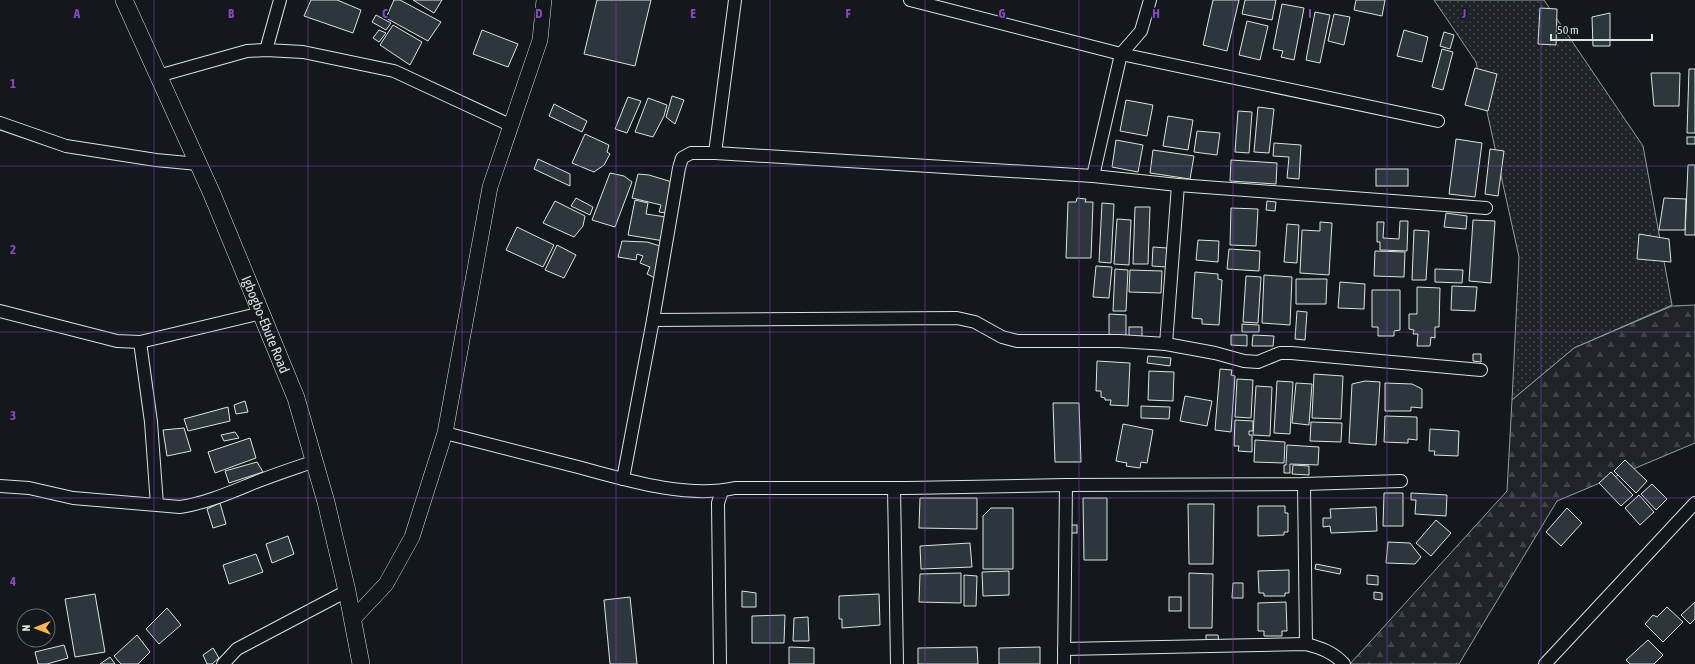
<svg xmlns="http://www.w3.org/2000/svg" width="1695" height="664" font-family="'Asap Condensed',sans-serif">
<defs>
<pattern id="green-dots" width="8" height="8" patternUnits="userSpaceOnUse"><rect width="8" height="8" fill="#202428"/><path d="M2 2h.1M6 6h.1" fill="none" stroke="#404447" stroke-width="1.8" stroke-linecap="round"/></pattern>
<pattern id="forest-firs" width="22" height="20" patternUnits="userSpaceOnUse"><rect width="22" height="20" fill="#202428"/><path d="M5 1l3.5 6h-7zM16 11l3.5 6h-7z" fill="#404447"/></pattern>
</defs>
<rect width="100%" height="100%" fill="#14181c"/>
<path fill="url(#green-dots)" stroke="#939e99" d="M1434 0H1544L1643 146 1672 305 1574 348 1512 400 1519 257 1476 62Z"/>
<path fill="url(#forest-firs)" stroke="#939e99" d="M1695 305V443L1557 501 1459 664H1350L1507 491 1512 400 1574 348 1672 306Z"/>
<g fill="#2c363c" stroke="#d8e6dc">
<path d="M311 0H337L361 10 353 33 304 16Z"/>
<path d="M394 0H400L441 22 428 41 386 18Z"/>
<path d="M413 0H442L434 13Z"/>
<path d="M597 0H651L635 66 584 54Z"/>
<path d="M1213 0H1239L1227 51 1203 45Z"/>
<path d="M1245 0H1276L1272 20 1242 14Z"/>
<path d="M1356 0H1385L1382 16 1354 10Z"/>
<path d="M1282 4 1304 8 1294 60 1281 57 1283 51 1273 49Z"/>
<path d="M1540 8 1557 9 1556 45 1538 44Z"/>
<path d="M1315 12 1330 15 1320 63 1306 60Z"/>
<path d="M1610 13V46H1593L1592 17Z"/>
<path d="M1334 14 1350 17 1344 45 1328 41Z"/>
<path d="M376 15 391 23 386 30 372 22Z"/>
<path d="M1247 21 1268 26 1260 60 1239 55Z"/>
<path d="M393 25 422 42 410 65 380 45Z"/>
<path d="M379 30 386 33 379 42 373 38Z"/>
<path d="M482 30 518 44 508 67 473 54Z"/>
<path d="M1404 30 1428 37 1422 62 1397 56Z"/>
<path d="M1444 32 1454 35 1450 49 1440 46Z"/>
<path d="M1442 49 1453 52 1443 90 1432 87Z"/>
<path d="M1475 68 1497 74 1488 111 1465 105Z"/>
<path d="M1689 69H1695V133H1687Z"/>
<path d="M1651 73H1680L1679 106H1654Z"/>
<path d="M672 96 684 100 675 124 666 117Z"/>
<path d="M628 97 641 101 627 133 615 129Z"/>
<path d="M648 98 667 105 664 116 653 137 635 132Z"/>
<path d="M1126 100 1153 105 1147 136 1120 131Z"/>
<path d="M554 104 587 121 582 132 549 116Z"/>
<path d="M1258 107 1274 109 1269 153 1254 152Z"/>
<path d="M1238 111 1252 112 1249 153 1235 152Z"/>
<path d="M1168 116 1193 120 1188 150 1163 146Z"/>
<path d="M1197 131 1220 133 1217 155 1194 152Z"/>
<path d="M585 134 609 145 607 152 610 154 604 165 594 172 572 163Z"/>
<rect x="1687" y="137" width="8" height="7"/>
<path d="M1456 139 1482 143 1475 197 1449 194Z"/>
<path d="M1116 140 1143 145 1138 172 1112 167Z"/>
<path d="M1274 143 1301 145 1299 179 1287 178 1289 157 1273 156Z"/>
<path d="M1490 149 1504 151 1498 196 1485 194Z"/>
<path d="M1153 150 1194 156 1190 179 1150 173Z"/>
<path d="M538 159 570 174V186L534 169Z"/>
<path d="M1231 160 1277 163 1276 184 1230 181Z"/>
<path d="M1688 165H1695V235H1685Z"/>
<rect x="1376" y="169" width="32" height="17"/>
<path d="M610 173 624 176 632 182 615 227 592 220Z"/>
<path d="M638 174 649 175 672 182 666 213 659 212 661 205 632 198Z"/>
<path d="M576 198 593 207 590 215 571 206Z"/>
<path d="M1077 198 1086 199 1085 202H1093L1091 258H1066L1068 202H1076Z"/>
<path d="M1664 198 1686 199 1685 230H1659Z"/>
<path d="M635 200 648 203 646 214 666 217 664 241 628 235Z"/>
<path d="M555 201 585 216 583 226 574 237 543 223Z"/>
<path d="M1267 201 1276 202 1275 211 1266 210Z"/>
<path d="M1102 203 1114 204 1111 263 1099 262Z"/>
<path d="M1135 207H1150L1148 264H1133Z"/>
<path d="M1231 208 1258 209 1256 246 1230 245Z"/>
<path d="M1446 213 1467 216 1466 229 1444 227Z"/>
<path d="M1117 219 1131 220 1129 265 1114 264Z"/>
<path d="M1473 220 1495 221 1491 283 1469 281Z"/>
<path d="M1400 221H1408L1407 251 1380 250V242H1377V222H1384L1383 238 1399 239Z"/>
<path d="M1320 222 1332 223 1329 275 1300 273 1302 230 1320 231Z"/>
<path d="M1287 224 1299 225 1297 263 1284 262Z"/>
<path d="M517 227 554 245 543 267 506 250Z"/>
<path d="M1414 230 1429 231 1426 280H1412Z"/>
<path d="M1639 234 1669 239 1671 262 1637 259Z"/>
<path d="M1198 240 1219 241 1218 262 1196 260Z"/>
<path d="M622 241 647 242 660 246 655 278 647 274 650 267 640 263 643 256 637 254 636 260 618 257Z"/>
<path d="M557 245 576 255 564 278 545 270Z"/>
<path d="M1153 247 1167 248 1166 267 1152 266Z"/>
<path d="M1229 249 1260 251 1259 271 1227 269Z"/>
<path d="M1375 251 1405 252 1404 277 1374 276Z"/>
<path d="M1096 266 1112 267 1109 298 1093 297Z"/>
<path d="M1115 269 1128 270 1126 311H1113Z"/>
<path d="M1435 269 1463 270 1462 283 1435 282Z"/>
<path d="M1130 270 1162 271 1161 293 1129 292Z"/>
<path d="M1195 272 1218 274V279L1222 280 1219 325 1202 324V319L1192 318Z"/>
<path d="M1264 275 1292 277 1290 325 1262 323Z"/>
<path d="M1246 276 1261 277 1258 323 1243 322Z"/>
<path d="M1296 279H1327L1326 304H1296Z"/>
<path d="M1340 282 1365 284 1364 309 1338 308Z"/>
<path d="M1452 286 1477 287 1475 311 1451 310Z"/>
<path d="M1417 287 1440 288 1439 327H1435V338L1431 337 1430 346H1417L1418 334H1413L1414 330 1409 329V314H1417Z"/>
<path d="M1372 290H1400V330L1394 331V336H1378V327H1372Z"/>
<path d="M1297 311 1307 312 1305 340 1295 339Z"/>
<path d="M1109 314 1126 315V336L1109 335Z"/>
<path d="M1242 324 1259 325V332H1242Z"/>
<rect x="1129" y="327" width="13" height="12"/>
<path d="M1231 335H1247V346L1231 345Z"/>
<path d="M1253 335 1274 336 1273 346H1252Z"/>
<path d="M1473 354H1481V362L1473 361Z"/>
<path d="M1148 356 1171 358 1170 366 1147 363Z"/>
<path d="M1097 361 1130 363 1128 406 1110 405 1111 400H1105V398L1101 397V391H1096Z"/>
<path d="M1220 369 1232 370 1231 375 1235 376 1231 432 1215 430Z"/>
<path d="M1149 371 1174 372 1173 401 1148 400Z"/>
<path d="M1314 374 1343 376 1341 419 1312 418Z"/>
<path d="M1237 379 1253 380 1251 418 1235 417Z"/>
<path d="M1277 381 1293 382 1290 434 1274 433Z"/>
<path d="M1365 381 1380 382 1376 445 1349 443 1352 384Z"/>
<path d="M1296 383 1312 384 1309 425 1292 423Z"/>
<path d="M1385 383 1412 384 1422 389V408L1411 407V411H1385Z"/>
<path d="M1256 386 1272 387 1270 436 1253 435Z"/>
<path d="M1185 396 1212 401 1207 426 1180 421Z"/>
<path d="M245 401 248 412 236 414 234 405Z"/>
<path d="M1053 403H1079L1081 462H1055Z"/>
<path d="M1141 406 1170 407 1169 419 1141 418Z"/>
<path d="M228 407 230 421 188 431 184 419Z"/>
<path d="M1385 416 1417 417V440L1408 439V443L1384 442Z"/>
<path d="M1235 420 1253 421V431H1249V435H1252V452L1238 451 1239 446H1234Z"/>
<path d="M1311 422 1342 423 1341 442 1310 441Z"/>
<path d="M1123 424 1153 430 1147 463 1141 462 1140 468 1126 466 1127 463 1116 461Z"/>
<path d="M184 428 191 451 167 456 163 430Z"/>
<path d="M1430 429 1459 431 1458 456 1434 455 1435 451H1429Z"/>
<path d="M235 432 239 438 224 441 221 435Z"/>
<path d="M250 438 256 458 215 473 208 452Z"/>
<path d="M1255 440 1285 442 1284 463 1254 462Z"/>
<path d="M1287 445 1319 447 1318 465 1290 464V473H1284V465H1286Z"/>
<path d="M1625 460 1647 481 1636 493 1614 471Z"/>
<path d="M257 462 263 472 229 483 225 471Z"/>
<path d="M1293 465 1309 466V475L1292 474Z"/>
<path d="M1611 472 1633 495 1621 506 1599 483Z"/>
<path d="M1652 484 1667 499 1656 510 1641 494Z"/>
<path d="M1384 493H1403V526H1383Z"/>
<path d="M1411 493 1447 495 1446 516 1415 514 1416 500H1411Z"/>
<path d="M1639 495 1654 512 1640 525 1625 508Z"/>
<path d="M920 498H977V529L919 528Z"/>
<path d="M1083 498H1107V560H1084Z"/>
<path d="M220 503 226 524 213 528 207 509Z"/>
<path d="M1188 504H1214L1213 564H1189Z"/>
<path d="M1258 506H1285V513H1288V532H1284V535L1258 536Z"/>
<path d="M1376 507 1377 531 1331 533 1330 526 1323 527V518H1331L1330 509Z"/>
<path d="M991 508H1013V569H983V516Z"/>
<path d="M1567 508 1582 523 1561 546 1546 532Z"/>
<path d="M1436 520 1451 533 1431 556 1416 543Z"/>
<rect x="1070" y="525" width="7" height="8"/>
<path d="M288 536 294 554 272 563 266 544Z"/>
<path d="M1388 542 1410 543 1421 557 1415 564 1386 563Z"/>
<path d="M970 543 972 567 921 569 920 546Z"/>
<path d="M256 554 263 572 229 584 223 565Z"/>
<path d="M1316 564 1341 569 1340 574 1315 569Z"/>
<path d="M1289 570V593H1285V596H1264V593H1259L1258 571Z"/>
<path d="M1009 571V595L983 596 982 572Z"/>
<path d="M961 573V603L919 602 920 574Z"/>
<path d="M1189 573 1213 574 1212 628H1189Z"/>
<path d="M964 575 977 576 976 606H964Z"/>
<path d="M1367 575 1378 576V585L1367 584Z"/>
<path d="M1233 583H1243V598H1232Z"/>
<path d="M742 591 756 593V607H742Z"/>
<path d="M1374 592 1382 593V600L1374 599Z"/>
<path d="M95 594 105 652 75 657 65 599Z"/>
<path d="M879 594 880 625 842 628V619H839V596Z"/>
<path d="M630 597 637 664H610L604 600Z"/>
<rect x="1169" y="597" width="12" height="14"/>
<path d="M1286 602 1287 631H1282V636H1264V631H1258V603Z"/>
<path d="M1695 602V619L1690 624 1681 615Z"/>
<path d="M1667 607 1683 622 1663 642 1645 624 1653 615 1657 617Z"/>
<path d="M167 608 181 625 159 644 146 629Z"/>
<path d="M785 615 784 643H752V616Z"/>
<path d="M808 617 809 641H793L794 618Z"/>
<path d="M137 635 150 652 138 664H121L114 656Z"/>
<path d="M1206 635H1218L1219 642 1206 643Z"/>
<path d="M1648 640 1663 655 1654 664H1630L1626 660Z"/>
<path d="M64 645 68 658 47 664H38L35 652Z"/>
<path d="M789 647 814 648V664H789Z"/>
<path d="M977 647 978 664H918V648Z"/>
<path d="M1040 647V664H999V648Z"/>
<path d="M213 648 219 658 212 664H207L203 655Z"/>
<path d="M110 657 115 664H100Z"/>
</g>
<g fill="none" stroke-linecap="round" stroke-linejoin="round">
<g stroke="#d8e6dc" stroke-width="14">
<g id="minor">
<path d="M910 0 1121 54 1438 121"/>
<path d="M266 50 280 0"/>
<path d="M158 76 247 51 266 50 303 52 394 71 510 125"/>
<path d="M0 123 66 146 156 160 198 164"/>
<path d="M715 153 735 0"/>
<path d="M1093 176 1121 54 1141 31 1150 0"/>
<path d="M0 311 117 341 140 342 262 313"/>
<path d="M653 320 957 318 975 322 1002 337 1017 341H1119L1166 344 1215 353 1244 361 1258 362 1280 353H1291L1481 370"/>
<path d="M140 342 151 422 157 505"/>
<path d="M1166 344 1178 185"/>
<path d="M445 433C488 444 531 455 574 466 623 479 685 499 735 488H907L1066 485 1304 484 1401 481"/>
<path d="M623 479 653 320 679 168 682 158 691 153H715L1093 176 1178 185 1486 208"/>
<path d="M1304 484 1306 644"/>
<path d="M0 486 29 488 73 498 180 507C207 503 231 492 256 482 276 474 295 468 315 461"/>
<path d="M894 488 897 664"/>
<path d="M1064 649 1306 644C1321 648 1333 652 1344 664"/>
<path d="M223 664 237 649 347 591"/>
<path d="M720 664 718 503 722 491"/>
<path d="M1064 664 1066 485"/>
<path d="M1545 664 1695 503"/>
</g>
</g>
<g stroke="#d8e6dc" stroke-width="16">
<path id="tertiary" d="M353 619 386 584 412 537 445 433 490 187 540 40 544 0"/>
</g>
<g stroke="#d8e6dc" stroke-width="18">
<g id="secondary">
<path id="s1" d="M124 0 212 194 296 398 326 502 347 591 361 664"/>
</g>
</g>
<use href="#minor" stroke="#14181c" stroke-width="12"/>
<use href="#tertiary" stroke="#14181c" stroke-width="15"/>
<use href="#secondary" stroke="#14181c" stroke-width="17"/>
</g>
<path fill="none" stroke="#8948c3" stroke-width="1" stroke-opacity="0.55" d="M154 0V664M308 0V664M462 0V664M616 0V664M770 0V664M925 0V664M1079 0V664M1233 0V664M1387 0V664M1541 0V664M0 166H1695M0 332H1695M0 498H1695"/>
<g text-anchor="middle" stroke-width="3" stroke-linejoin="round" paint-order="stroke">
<g font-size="14" fill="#d8e6dc" stroke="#14181c">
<text dy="5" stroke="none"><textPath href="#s1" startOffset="354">Igbogbo-Ebute Road</textPath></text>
</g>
</g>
<g font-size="13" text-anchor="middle" font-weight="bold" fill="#8948c3" stroke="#14181c" stroke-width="3" stroke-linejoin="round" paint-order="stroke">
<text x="77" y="18">A</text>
<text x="231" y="18">B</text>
<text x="385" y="18">C</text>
<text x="539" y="18">D</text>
<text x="693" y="18">E</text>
<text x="848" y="18">F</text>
<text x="1002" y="18">G</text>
<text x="1156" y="18">H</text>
<text x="1310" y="18">I</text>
<text x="1464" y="18">J</text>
<text x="13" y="88">1</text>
<text x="13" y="254">2</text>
<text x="13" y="420">3</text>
<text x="13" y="586">4</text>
</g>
<g transform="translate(36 628) rotate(269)"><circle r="19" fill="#14181c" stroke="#626a69"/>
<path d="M0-3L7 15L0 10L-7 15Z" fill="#ffb74d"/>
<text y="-6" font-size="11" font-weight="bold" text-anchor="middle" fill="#d8e6dc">N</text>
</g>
<path d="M1551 34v6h101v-6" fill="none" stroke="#d8e6dc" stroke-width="2"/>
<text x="1557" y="34" font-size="12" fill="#d8e6dc" stroke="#14181c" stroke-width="3" paint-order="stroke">50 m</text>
</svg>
